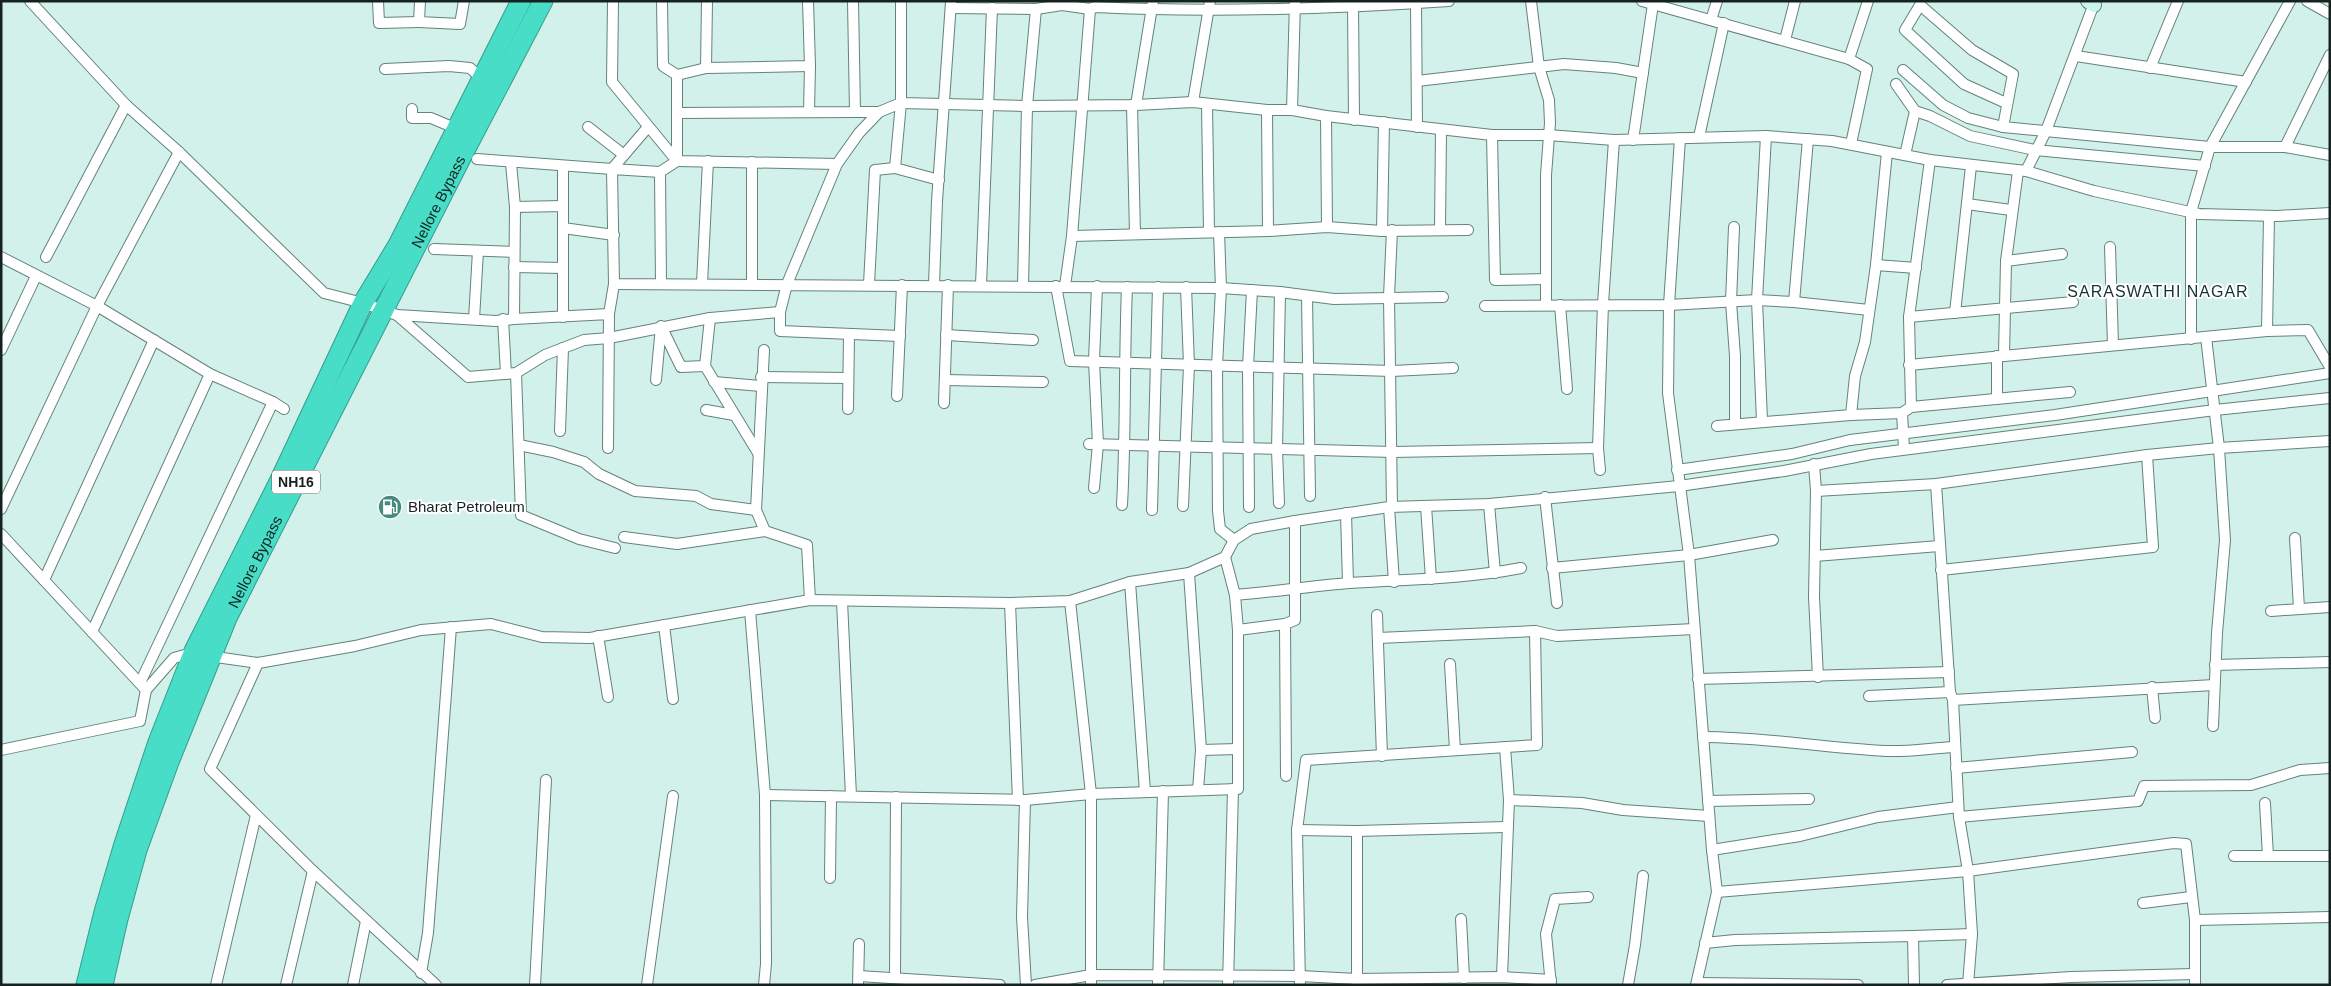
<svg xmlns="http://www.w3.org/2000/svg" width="2331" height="986" font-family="Arial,sans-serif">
<rect width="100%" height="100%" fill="#d1f1ea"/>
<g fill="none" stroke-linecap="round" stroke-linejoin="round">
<g stroke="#65827c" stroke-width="12">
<g id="street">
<path d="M30 1 126 105 179 152 324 293 363 303 397 315 496 321 514 319"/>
<path d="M378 1 379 23 419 22"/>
<path d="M420 1 419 22 460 24 464 1"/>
<path d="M613 1 612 82 677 161 660 172 661 284"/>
<path d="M662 1 663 66 677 75"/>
<path d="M808 1 810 66 706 68 677 75V161L837 164"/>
<path d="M901 1V103L1027 106 1136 105 1193 102 1267 110H1292L1326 116 1492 135H1548L1614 140 1766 136 1832 141 1930 160 2026 171 2094 191 2199 214 2277 216 2330 213"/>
<path d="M1531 1 1539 67 1549 100 1550 123 1546 175V305"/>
<path d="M1642 1 1849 59 1867 69 1851 144"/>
<path d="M2307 1 2330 14"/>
<path d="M1353 2 1354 120"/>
<path d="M1416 3 1417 127"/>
<path d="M951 8 1036 9 1062 5 1090 9 1095 7C1213 13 1331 9 1449 1"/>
<path d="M1711 20 1717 1"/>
<path d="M1785 40 1795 1"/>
<path d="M2076 56 2246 82"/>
<path d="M1849 59 1868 1"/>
<path d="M706 68 707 1"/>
<path d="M2150 68 2178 1"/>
<path d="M385 69 449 66 470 68 482 79"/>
<path d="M1903 70 1943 105 1968 118 2003 127 2210 147H2285L2330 155"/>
<path d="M1417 81 1564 64 1616 68 1643 73"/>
<path d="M1896 84 1915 111 1930 116 1970 136 2035 150 2205 166"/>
<path d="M1193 102 1210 1"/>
<path d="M1207 104 1209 232"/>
<path d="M1132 105 1135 234"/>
<path d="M1136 105 1153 1"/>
<path d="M412 109V118H431L457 129"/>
<path d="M1267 110 1268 231"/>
<path d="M1292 110 1295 1"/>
<path d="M809 112 810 66"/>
<path d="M855 112H879L901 103 895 168 875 170 869 284"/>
<path d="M879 112 859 133 837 164 787 284 780 312V331L900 336"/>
<path d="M678 113 855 112 853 1"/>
<path d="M1326 116 1327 227"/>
<path d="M588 127 624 155"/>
<path d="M2003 127 2013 74 1972 50 1920 5 1905 30 1964 84 2006 103"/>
<path d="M1492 135 1495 280 1546 279"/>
<path d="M1699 137 1724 23"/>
<path d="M1680 138 1669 305 1668 393 1689 555 1712 850 1717 892 1696 985"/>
<path d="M1633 140 1653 4"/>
<path d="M2285 147 2330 55"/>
<path d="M1905 155 1915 111"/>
<path d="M477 159 612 169 648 127"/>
<path d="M752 162V284"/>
<path d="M511 163 515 207 563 206V228L614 235"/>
<path d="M895 168 939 180"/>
<path d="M2026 171 2046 131 2095 1"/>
<path d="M660 172 612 169 614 284 1221 288 1280 292 1334 299 1443 297"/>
<path d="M1967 204 2011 210"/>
<path d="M563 206V166"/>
<path d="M515 207 514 319 609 314 608 448"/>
<path d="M1734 227 1731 302 1735 356V424"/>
<path d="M1392 230 1389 297 1392 507"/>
<path d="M1440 230 1441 130"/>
<path d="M1382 231 1384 122"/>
<path d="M1219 232 1221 288 1217 366 1218 511 1220 529 1234 540"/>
<path d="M1072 236 1268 231 1327 227 1382 231 1468 230"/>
<path d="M2110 247 2113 345"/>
<path d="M434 249 514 252"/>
<path d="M1 257 97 306 210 374 273 402 284 409"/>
<path d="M46 257 126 105"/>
<path d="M2006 261 2062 254"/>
<path d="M1876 265 1916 268"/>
<path d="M514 267 563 268"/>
<path d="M702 284 708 161"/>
<path d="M934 285 937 201 951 2"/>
<path d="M981 285 992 8"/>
<path d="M1023 286 1027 106 1036 9"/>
<path d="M1056 286 1070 361 1392 371 1453 368"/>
<path d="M1065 286 1072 236 1090 9"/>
<path d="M1307 296 1310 496"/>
<path d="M1794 302 1808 139"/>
<path d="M1560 305 1567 389"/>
<path d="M1485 306 1669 305 1757 300 1794 302 1869 310"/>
<path d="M1955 313 1971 166"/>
<path d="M609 314 614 284"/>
<path d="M397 315 468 377 516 373 545 355 584 340 609 338 710 318 780 312"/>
<path d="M563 317V228"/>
<path d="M1909 317 2073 302"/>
<path d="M710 318 705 366 758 453"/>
<path d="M474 319 478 251"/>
<path d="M503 319 506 374"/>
<path d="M2267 331 2269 216"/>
<path d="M946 335 1033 340"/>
<path d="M2206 337 2219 448 2225 540 2217 633 2213 726"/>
<path d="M2191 339V212L2210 147 2290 1"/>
<path d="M1 350 36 276"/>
<path d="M764 350 756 510 765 531"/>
<path d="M2004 355 2006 261 2018 171"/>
<path d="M1909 365 2267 331 2308 330 2330 367"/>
<path d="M516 373 521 515 579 539 615 548"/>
<path d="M761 377 848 378"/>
<path d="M656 380 661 326 681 367 705 366"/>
<path d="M945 380 1043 382"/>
<path d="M714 382 761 386"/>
<path d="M897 396 902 285"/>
<path d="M1997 399V356"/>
<path d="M944 403 948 285"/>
<path d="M1911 407 1909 317 1930 160"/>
<path d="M848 409 849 335"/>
<path d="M706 410 734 415"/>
<path d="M1902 413 1904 449"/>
<path d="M1851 415 1855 376 1865 342 1876 265 1887 152"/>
<path d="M1762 421 1757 300 1766 136"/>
<path d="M1717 426 1851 415 1902 413 1911 407 2070 392"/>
<path d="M560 431 563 348"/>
<path d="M1089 444 1393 452 1598 448"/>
<path d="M519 445 553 452 584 462 599 474 635 491 696 496 711 504 756 510"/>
<path d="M1814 464 1816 491 1814 597 1818 677"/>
<path d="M1600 470 1598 448 1603 304 1614 140"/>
<path d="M1677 470 1792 454 1850 440 2055 415 2330 373"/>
<path d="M1936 484 1950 692 1953 700 2214 685"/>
<path d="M1094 488 1098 444 1094 361 1097 286"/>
<path d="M1816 491 1936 484 2147 455 2219 448 2330 441"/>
<path d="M1545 497 1557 603"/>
<path d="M1279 503 1277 450 1280 292"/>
<path d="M1489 504 1495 573"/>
<path d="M1122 505C1126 433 1124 360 1127 287"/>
<path d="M1183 506 1189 365 1186 287"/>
<path d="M1426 506 1431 579"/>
<path d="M1249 507 1248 367 1252 290"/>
<path d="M1389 507 1394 582"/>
<path d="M1 509 97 306 179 152"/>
<path d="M1152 510 1158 287"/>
<path d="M1346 513 1348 583"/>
<path d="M1 534 146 690 174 658 195 652"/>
<path d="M624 537 677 544 765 531 807 545 810 600"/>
<path d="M2295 538 2299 609"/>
<path d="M1815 556 1939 546"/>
<path d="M1552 568 1689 555 1773 540"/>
<path d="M1941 570 2153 547 2147 455"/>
<path d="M1189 573 1201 750 1198 790"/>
<path d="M44 580 154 340"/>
<path d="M1130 582 1145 792"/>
<path d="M1235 595C1273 592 1311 586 1349 583 1407 579 1464 579 1521 568"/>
<path d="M842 601 851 796"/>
<path d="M1070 601 1091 794V985"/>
<path d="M1010 603 1018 800"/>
<path d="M750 610 765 795 766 964 764 985"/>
<path d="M2271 611 2330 607"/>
<path d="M1377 615 1382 756"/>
<path d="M1285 624 1286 776"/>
<path d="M664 625 673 699"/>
<path d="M1238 630 1285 624 1295 620V521"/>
<path d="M92 632 210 374"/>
<path d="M598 636 608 697"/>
<path d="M1378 638 1535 631 1557 636 1694 629"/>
<path d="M209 656 258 663 355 646 421 630 491 624 542 637 590 638 810 600 1010 603 1070 601 1130 582 1189 573 1225 557 1234 540 1251 529 1295 521 1389 507 1489 504 1679 486 1784 471 1871 454 2215 410 2330 398"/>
<path d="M258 663 210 769 313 871 436 985"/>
<path d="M1450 664 1455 750"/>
<path d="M2215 665 2330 662"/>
<path d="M1698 679 1949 672"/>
<path d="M140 683 273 402"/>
<path d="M2152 687 2155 718"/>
<path d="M1869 696 1950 692"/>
<path d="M1953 700 1959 817 1968 871 1972 934 1968 985"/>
<path d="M1703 737C1764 737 1825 748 1886 751 1908 752 1932 748 1954 747"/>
<path d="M1 750 140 721 146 690"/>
<path d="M1201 750 1238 749"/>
<path d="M1956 768 2132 752"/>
<path d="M765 795 1025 800 1091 794 1238 789V630L1235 595 1225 557"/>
<path d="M1025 800 1022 917 1026 985"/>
<path d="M1509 800 1582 803 1623 810 1709 816"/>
<path d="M1708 801 1809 799"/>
<path d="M2265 803 2268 856"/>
<path d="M1959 817 2138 801 2144 786 2251 785 2300 770 2330 768"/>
<path d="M1297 830 1357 831 1506 827"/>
<path d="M1357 831V985"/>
<path d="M1712 850 1800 836 1878 817 1958 807"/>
<path d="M2234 856H2330"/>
<path d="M830 878 831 796"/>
<path d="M1717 892 1968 871 2174 843 2186 844 2195 920V985"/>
<path d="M2143 903 2191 897"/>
<path d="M1461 919 1464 978"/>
<path d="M2195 920 2330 917"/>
<path d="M1913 936 1972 934"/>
<path d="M1705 943 1735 940 1913 936 1914 985"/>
<path d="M421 973 428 933 451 627"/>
<path d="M859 976 1000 985"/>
<path d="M1502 977 1509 800 1505 747"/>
<path d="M895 978 896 797"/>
<path d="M1697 983 1858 985"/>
<path d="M216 985 256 815"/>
<path d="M286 985 313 871"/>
<path d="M353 985 366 921"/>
<path d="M535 985 546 780"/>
<path d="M647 985 673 796"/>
<path d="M858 985 859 944"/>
<path d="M1035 985 1091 975 1300 976 1357 979 1502 977 1551 980"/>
<path d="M1158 985 1163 791"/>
<path d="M1228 985 1233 789"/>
<path d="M1300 985 1297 830 1306 760 1537 745 1535 631"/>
<path d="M1551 985 1546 934 1555 899 1588 897"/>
<path d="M1628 985 1635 945 1643 876"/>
<path d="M1947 985 2071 977 2195 974"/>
</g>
</g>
<g stroke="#65827c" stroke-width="16">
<path id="secondary" d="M2088 1 2094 5"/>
</g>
<g stroke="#369c8c" stroke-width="21">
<g id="highway">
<path d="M86 985 104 912 124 844 158 742 194 651 278 484 363 303 398 245 521 1"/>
<path id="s1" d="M103 985 118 919 137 850 169 762 227 618 462 156 543 1"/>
</g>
</g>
<use href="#street" stroke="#fff" stroke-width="10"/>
<use href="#secondary" stroke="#c8f5ee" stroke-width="14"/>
<use href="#highway" stroke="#47ddc6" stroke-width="19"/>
</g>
<defs>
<g id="fuel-disc" transform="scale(1.25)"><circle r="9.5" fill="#478b7f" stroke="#fff"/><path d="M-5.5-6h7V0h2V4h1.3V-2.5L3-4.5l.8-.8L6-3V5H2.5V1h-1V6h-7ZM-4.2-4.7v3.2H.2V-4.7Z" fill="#fff"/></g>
</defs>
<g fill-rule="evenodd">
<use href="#fuel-disc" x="390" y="507"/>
</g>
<g text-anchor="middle" stroke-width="4" stroke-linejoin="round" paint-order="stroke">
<rect fill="#fff" stroke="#5c6462" stroke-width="1" x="272" y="470.5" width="48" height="23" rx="4"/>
<g font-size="14" font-weight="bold" fill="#16221f">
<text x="296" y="487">NH16</text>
</g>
<g font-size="15" fill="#16221f" stroke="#fff">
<text dy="5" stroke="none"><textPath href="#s1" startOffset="855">Nellore Bypass</textPath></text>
<text dy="5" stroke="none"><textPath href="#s1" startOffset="451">Nellore Bypass</textPath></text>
</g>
<g font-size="15" fill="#16221f" stroke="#fff" text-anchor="start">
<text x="408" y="512">Bharat Petroleum</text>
</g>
<g font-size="16" letter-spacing="1" fill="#17332e" stroke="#fff">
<text x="2158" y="297">SARASWATHI NAGAR</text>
</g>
</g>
<rect width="2331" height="986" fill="none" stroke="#16221f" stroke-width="5"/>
</svg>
